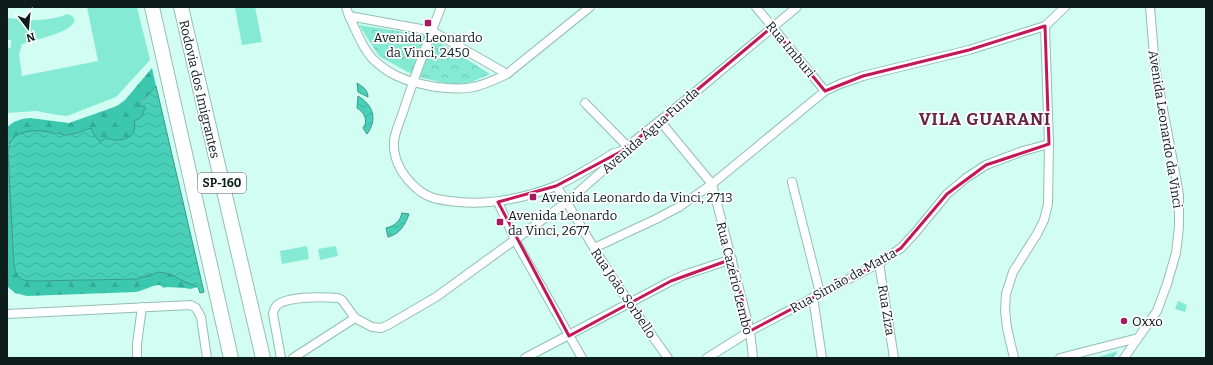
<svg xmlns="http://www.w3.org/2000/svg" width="1213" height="365" font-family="Bitter,serif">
<defs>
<pattern id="forest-firs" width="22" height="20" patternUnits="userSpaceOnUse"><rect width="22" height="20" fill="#3cc8af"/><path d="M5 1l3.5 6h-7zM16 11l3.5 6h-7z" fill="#34ab96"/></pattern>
<pattern id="park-crowns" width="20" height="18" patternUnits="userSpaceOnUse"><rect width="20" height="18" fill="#84ead4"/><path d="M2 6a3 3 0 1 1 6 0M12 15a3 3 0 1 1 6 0" fill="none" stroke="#71c8b5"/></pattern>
<pattern id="water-waves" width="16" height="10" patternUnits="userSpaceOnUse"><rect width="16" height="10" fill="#48d1b8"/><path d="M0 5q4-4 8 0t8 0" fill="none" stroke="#3eb39e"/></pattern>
</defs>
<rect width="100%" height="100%" fill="#d1fdf2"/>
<g fill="#84ead4">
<path d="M87 7H137L150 60 116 97 67 116 52 114 36 111 7 113V49L11 47V40H7V18C13 18 20 20 26 20 41 21 55 19 68 14L72 16 75 20C72 33 33 40 22 44L19 54 22 76 98 61Z"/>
<path d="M235 7H255L262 42 242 45Z"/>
<path d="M307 246 309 259 282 264 280 251Z"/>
<path d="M336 246 338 256 320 260 318 249Z"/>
<path d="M1178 301 1187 305 1185 312 1175 309Z"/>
</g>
<path fill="url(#forest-firs)" d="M152 68 156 86 140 103 141 106 145 107 146 109 143 111C144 117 139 119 134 121 140 139 118 143 106 138L100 142 96 139 91 128 73 134 64 135 54 132H26L8 145 14 266 36 281 137 279 159 272 170 274 198 287 190 289 185 288 166 287 164 288 160 285C151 285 144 291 135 292L27 296 15 293 7 286V127L14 122 22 119 30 118 69 123 117 106 125 100Z"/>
<g fill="url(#park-crowns)">
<path d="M359 25 430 36 490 74 460 87 415 76 379 56Z"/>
<path d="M1118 351 1113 358H1095Z"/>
</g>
<g fill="url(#water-waves)" stroke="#369b89">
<path d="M357 83C363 87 368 90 368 97L358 92Z"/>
<path d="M156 86 204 292 200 293 198 287 193 285 185 282 170 274 159 272 137 279 36 281C23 281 17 280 14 266L8 152C8 128 38 129 55 133 58 133 61 134 64 135 74 135 82 131 91 128L94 135 100 142 106 138C119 143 139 139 134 121 139 119 144 117 143 111L146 109 145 107 141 106 140 104Z"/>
<path d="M358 96C373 105 378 119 367 134L363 128C369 121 364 112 357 108Z"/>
<path d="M402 213 409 214C405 225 400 234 388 237L386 228C395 226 400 221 402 213Z"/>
</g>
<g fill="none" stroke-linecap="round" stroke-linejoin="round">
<g stroke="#94beb3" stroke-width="10">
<g id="minor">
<path d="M346 7 349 16"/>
<path d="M441 7C428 41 415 75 404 109 401 119 395 131 394 141 393 159 400 172 412 184 426 199 439 200 458 202 492 205 525 198 556 186 576 177 595 165 614 153L622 151"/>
<path d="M756 7 825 91"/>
<path d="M349 16 432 31 507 74C496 79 485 85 473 87 461 90 448 88 436 87 413 83 393 78 375 61 363 50 356 30 349 16Z"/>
<path d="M507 74 590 7"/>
<path d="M585 103 627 146"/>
<path d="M660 121 712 184 750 331 753 358"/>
<path d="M792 182 820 293"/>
<path d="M556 186C570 206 581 227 594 248 617 286 642 322 668 358"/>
<path d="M498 202 515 240 582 358"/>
<path d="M594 248 656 219 679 207 712 184 825 91 840 84 863 76 969 50 1045 26 1065 7"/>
<path d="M879 263 894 358"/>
<path d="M813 297 822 358"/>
<path d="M7 314 191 305 196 308 201 317 207 358"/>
<path d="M137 358V344L142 307"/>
<path d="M281 358 273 314C274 310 274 308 277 305 289 296 323 297 338 298L342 300 355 318 372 327 381 328 388 325 436 297 567 202 616 159 622 151 693 94 797 7"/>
<path d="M293 358 355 318"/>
<path d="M525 358 671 281 684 275 732 259"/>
<path d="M707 358 750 331 879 263 901 248 915 233 947 194 966 178 986 165 1023 151 1049 144"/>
<path d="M1014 358 1007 328 1005 310 1006 294 1013 272 1037 234 1044 220 1048 204 1049 144 1045 26"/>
<path d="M1060 358 1138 338"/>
<path d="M1124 358 1157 311 1167 284 1176 253 1179 227V195L1174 167 1155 67 1150 7"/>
</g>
</g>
<g stroke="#94beb3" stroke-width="16">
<g id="motorway">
<path d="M152 7 231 358"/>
<path d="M181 7 263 358"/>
</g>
</g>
<use href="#minor" stroke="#fff" stroke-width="8"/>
<use href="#motorway" stroke="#fff" stroke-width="14"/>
</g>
<path fill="none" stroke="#c2185b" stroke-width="3" stroke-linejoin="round" d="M1045 26 1049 144 986 165 947 194 901 248 879 263 750 331 732 259 671 281 569 336 498 202 556 186 622 151 660 121 772 27 825 91 863 76 969 50Z"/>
<g fill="#a6195e" stroke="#fff" stroke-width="1.5">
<rect x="424" y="19" width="8" height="8" rx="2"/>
<rect x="529" y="193" width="8" height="8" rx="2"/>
<rect x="496" y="218" width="8" height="8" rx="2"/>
<circle cx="1124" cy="321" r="4"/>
</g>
<g text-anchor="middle" stroke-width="3.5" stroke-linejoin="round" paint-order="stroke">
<rect fill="#fff" stroke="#56615f" stroke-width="1" x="198" y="173" width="48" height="20" rx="3"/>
<g font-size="12" font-weight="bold" fill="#0d1d1a">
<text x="222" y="187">SP-160</text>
</g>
<g font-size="13" fill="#0d1d1a" stroke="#fff" text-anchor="start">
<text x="428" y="42" text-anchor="middle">Avenida Leonardo<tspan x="428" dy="15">da Vinci, 2450</tspan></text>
<text x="541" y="202">Avenida Leonardo da Vinci, 2713</text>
<text x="508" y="220">Avenida Leonardo<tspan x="508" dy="15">da Vinci, 2677</tspan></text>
<text x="1132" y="326">Oxxo</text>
</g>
<g font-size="13" fill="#0d1d1a" stroke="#fff">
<text transform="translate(791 49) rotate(50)" y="5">Rua Imburi</text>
<text transform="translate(200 89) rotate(77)" y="5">Rodovia dos Imigrantes</text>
<text transform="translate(1166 129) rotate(81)" y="5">Avenida Leonardo da Vinci</text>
<text transform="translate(650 130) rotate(-41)" y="5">Avenida Água Funda</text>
<text transform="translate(735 278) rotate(76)" y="5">Rua Cazério Lembo</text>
<text transform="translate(843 280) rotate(-29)" y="5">Rua Simão da Matta</text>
<text transform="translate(624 293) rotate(56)" y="5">Rua João Sorbello</text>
<text transform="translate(887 310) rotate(81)" y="5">Rua Ziza</text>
</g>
<g font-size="17" font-weight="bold" letter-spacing="1" fill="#66243f" stroke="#fff">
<text x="985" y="125">VILA GUARANI</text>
</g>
</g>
<rect width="1213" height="365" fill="none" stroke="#0d1d1a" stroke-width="16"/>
<g transform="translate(28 28) rotate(164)" stroke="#ffffff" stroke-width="3" paint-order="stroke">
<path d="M0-3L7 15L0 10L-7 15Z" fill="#0d1d1a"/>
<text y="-6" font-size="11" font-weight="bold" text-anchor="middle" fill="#0d1d1a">N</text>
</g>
</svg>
